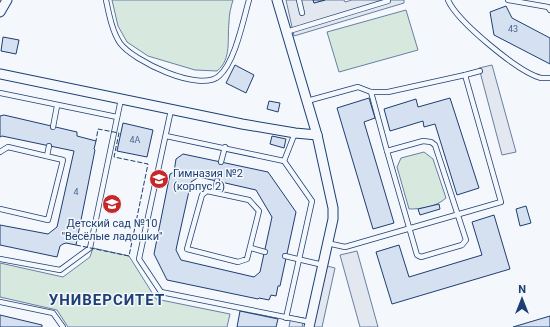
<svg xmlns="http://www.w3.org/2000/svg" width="550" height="327" font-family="Roboto,sans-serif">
<rect width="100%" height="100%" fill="#f4f7fb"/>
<g fill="#d7e8df" stroke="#687fa3">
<path d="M112 0H233C231 7 229 14 229 22 227 39 232 59 217 71L195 70 148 56 127 42 118 26Z"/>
<path d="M406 10 418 50 339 72 327 32Z"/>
<path d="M424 152 433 159 446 198C436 207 422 209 409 209L397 167 401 158Z"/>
<path d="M93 248 129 256 156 299 230 314 227 327H68L57 310 0 297V263L63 277 90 257Z"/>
</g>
<g fill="#e3e8f0" stroke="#687fa3">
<path d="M286 0H313L314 3 325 0H344L345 2 352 0H404V3L294 36Z"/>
<path d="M492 65 516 152 502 155 479 68Z"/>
<path d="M357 251 378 327H360L340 255Z"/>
<path d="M323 265 335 268 322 327H309Z"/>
<path d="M291 316 304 318 302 327H289Z"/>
</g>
<g fill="#d5e0f0" stroke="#1d3f73" fill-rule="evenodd">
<path d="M313 0H325L314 3Z"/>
<path d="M506 6 512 18 550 38V64L494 35 490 12Z"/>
<path d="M3 37 19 40 16 54 1 51Z"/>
<path d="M235 65 254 75 246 93 226 83Z"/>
<path d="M369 98 375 118 364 122 394 223 373 229 337 108Z"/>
<path d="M450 98 479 188 457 195 435 124 424 127 423 121 390 131 384 109 416 99 418 107Z"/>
<path d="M269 101 280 103 278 112 267 109Z"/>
<path d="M4 115 77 132V136L96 141 94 149 95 150 76 245 66 243 63 244 60 246 57 257 0 245V225L48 234 57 227 74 151 2 136 0 137V116Z"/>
<path d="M123 123 153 130 147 157 117 151Z"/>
<path d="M272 136 286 139 284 148 270 144Z"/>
<path d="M183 154 268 172 296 212 280 286H278L276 296 271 295 269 300 259 298 258 299 167 280 154 254 170 174 174 172 176 159ZM199 177 256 190 272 217 260 272 254 277 181 260 176 250 177 245 191 182Z"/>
<path d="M439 204 440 209 420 215 418 209Z"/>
<path d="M526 206 531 223 520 226 516 209Z"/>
<path d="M494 215 510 269 392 304 376 252 399 245 409 277 482 255 472 222Z"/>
<path d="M240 311 278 319 276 327H237Z"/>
<path d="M0 315 42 325V327H0Z"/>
<path d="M550 316V327H513Z"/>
</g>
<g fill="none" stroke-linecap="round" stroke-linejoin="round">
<g stroke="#1d3f73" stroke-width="6">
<g id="service">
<path d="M106 0C109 14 112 31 120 43 133 61 200 93 219 76 235 62 243 21 249 0"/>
<path d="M299 0 302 13"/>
<path d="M448 0C457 21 518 72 541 78 543 78 547 78 550 78"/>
<path d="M508 0 548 7 550 10"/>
<path d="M286 32 388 1"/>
<path d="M465 75 480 71"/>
<path d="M371 92 387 151"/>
<path d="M0 93 117 117"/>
<path d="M307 101 358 87 371 92H388L465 75 501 202 345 247 327 243"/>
<path d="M171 110 139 259 161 292 310 322"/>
<path d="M53 127 57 106"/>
<path d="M166 136 284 161 312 201 286 318"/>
<path d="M423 141 431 142 435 145 466 240 462 245 421 257 417 255 387 151Z"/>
<path d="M0 152 8 147 63 160 48 220 0 209"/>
<path d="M47 156 49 146"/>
<path d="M284 161 295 133"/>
<path d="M221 162 225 147"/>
<path d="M207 191 249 200 259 211 247 259 238 262 187 249 202 195Z"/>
<path d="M215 192 217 181"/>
<path d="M251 248 265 252"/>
<path d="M285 256 323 265"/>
<path d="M0 259 60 270 90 248 121 99"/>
<path d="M0 302 53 313 63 327"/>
</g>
</g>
<g stroke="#1d3f73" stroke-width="11">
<g id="minor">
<path d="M277 0 317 135 333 208V219L309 327"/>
<path d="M0 12 7 0"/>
<path d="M0 74 242 124 295 133 317 135"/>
</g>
</g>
<use href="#service" stroke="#f4f7fb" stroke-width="4.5"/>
<use href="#minor" stroke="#f4f7fb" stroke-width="9"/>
<path stroke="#1d3f73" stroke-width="1" stroke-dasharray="5 2" stroke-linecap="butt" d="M76 245 129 256 148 164 114 157 119 133 98 129 96 141"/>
</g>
<defs>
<g id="school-disc" transform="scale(1)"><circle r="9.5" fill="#c62828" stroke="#f4f7fb"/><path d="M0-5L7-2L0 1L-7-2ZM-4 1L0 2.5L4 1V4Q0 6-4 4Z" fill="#fff"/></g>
</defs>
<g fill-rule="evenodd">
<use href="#school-disc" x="159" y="179"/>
<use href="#school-disc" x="112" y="204"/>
</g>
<g text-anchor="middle" stroke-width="3" stroke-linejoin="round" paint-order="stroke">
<g font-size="9" fill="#4b6792">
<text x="513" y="32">43</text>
<text x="135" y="143">4А</text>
<text x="76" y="195">4</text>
</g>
<g font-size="11" fill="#1d3f73" stroke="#f4f7fb" text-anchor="start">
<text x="173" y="177">Гимназия №2<tspan x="173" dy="13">(корпус 2)</tspan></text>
<text x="112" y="227" text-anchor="middle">Детский сад №10<tspan x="112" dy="13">"Весёлые ладошки"</tspan></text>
</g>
<g font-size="15" font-weight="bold" letter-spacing="1" fill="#1d3f73" stroke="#f4f7fb">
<text x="107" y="305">УНИВЕРСИТЕТ</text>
</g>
</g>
<g transform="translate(522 299)" stroke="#f4f7fb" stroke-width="3" paint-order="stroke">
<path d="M0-3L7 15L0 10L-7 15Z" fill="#1d3f73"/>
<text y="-6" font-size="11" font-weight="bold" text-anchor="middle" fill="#1d3f73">N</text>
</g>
</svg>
